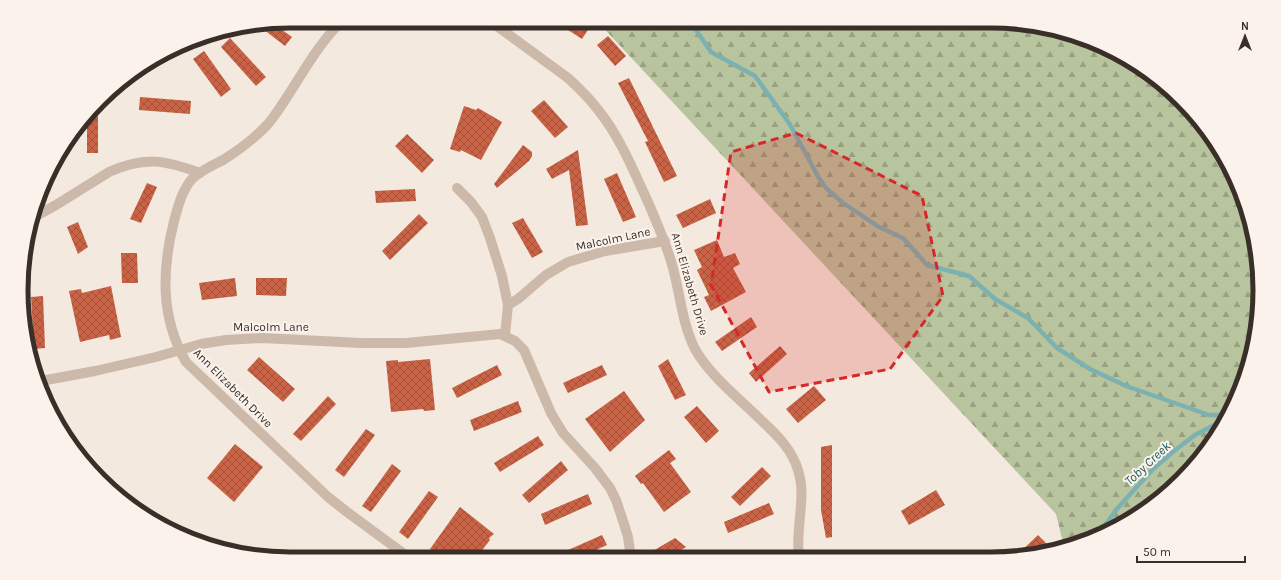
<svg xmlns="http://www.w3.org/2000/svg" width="1281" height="580" font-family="Karla,sans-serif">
<defs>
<pattern id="forest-firs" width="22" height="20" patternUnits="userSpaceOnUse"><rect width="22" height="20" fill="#b8c49d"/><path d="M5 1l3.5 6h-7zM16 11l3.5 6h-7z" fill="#97a080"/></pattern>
<pattern id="building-cross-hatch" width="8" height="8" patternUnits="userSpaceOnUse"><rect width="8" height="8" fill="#ca6346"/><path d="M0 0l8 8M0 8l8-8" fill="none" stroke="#a5523a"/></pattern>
</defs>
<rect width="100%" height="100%" fill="#f4e9de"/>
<path fill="url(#forest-firs)" d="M597 21H991L1043 26 1094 41 1140 66 1181 100 1215 140 1239 187 1255 237 1260 290 1255 342 1240 393 1205 454 1155 503 1094 538 1064 547 1056 514Z"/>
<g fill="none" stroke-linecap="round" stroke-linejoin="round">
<g stroke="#7cb1b2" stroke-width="4.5">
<path d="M690 21 711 52 755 76 789 123 819 178 826 188 843 203 879 227 903 238 927 265 969 276 995 299 1028 318 1057 348 1090 369 1126 386 1209 415H1227"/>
<path d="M1098 536 1116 510 1153 469 1174 451 1195 435 1224 420"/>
</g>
</g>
<g fill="url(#building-cross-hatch)">
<path d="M554 21H594L582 39Z"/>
<path d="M274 24 292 37 285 46 259 26Z"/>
<path d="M608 36 626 56 615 66 597 45Z"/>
<path d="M230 38 266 77 256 86 221 47Z"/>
<path d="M204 51 231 89 221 97 193 59Z"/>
<path d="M629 78 677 176 664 182 645 142 648 141 618 83Z"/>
<path d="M140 97 191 101 190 114 139 110Z"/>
<path d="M544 100 568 127 555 138 531 111Z"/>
<path d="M98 106V153H87V119Z"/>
<path d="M464 106 476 110 478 108 502 122 481 160 461 150 460 152 450 149Z"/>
<path d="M407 134 434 160 422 173 395 146Z"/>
<path d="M523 145 532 152V156L529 161 497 188 494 184Z"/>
<path d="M578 150 588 225 576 226 569 170 552 179 546 169Z"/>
<path d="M617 173 636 217 623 222 604 179Z"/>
<path d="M147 183 157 187 141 223 130 219Z"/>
<path d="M415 189 416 201 376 203 375 191Z"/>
<path d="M710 199 716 213 683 228 676 215Z"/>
<path d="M419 214 428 223 390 260 382 251Z"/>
<path d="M523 218 543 252 532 258 512 223Z"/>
<path d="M78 222 88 247 78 254 67 227Z"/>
<path d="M717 240 724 257 735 253 740 264 733 268 746 292 711 311 704 297 709 295 697 270 702 267 694 250Z"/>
<path d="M121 253H137L138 283H122Z"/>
<path d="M235 278 237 296 202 300 199 283Z"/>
<path d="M256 278H287L286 296 256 295Z"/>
<path d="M111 286 121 337 110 340 109 335 80 342 69 291 81 289 82 293Z"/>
<path d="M43 296 45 348 34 349 31 297Z"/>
<path d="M751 317 757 327 722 351 715 342Z"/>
<path d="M780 346 787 354 756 382 749 373Z"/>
<path d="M259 357 295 389 283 402 247 370Z"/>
<path d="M430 359 435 410 424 411 423 409 391 412 386 361 398 360V362Z"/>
<path d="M668 359 686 395 675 400 658 366Z"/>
<path d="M497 365 502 375 457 398 452 388Z"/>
<path d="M602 365 607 375 568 393 563 383Z"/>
<path d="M814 386 826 400 798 423 786 409Z"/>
<path d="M624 391 645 420 610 452 585 419Z"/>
<path d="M328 396 336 404 301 441 293 434Z"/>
<path d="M518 401 522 412 474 431 470 420Z"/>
<path d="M697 406 719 431 706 443 684 417Z"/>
<path d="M366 429 375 435 344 477 335 470Z"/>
<path d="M538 436 544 445 500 472 494 463Z"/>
<path d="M235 444 263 467 234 502 207 478Z"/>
<path d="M832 445V537L826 538 821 510V447Z"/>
<path d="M669 450 676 459 670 463 691 492 664 512 643 483 641 484 635 476Z"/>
<path d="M561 461 568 470 529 503 522 495Z"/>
<path d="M392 464 401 471 371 512 362 506Z"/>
<path d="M762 467 771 476 740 506 731 497Z"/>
<path d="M936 490 945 505 909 525 901 511Z"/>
<path d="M429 491 438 497 408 539 399 532Z"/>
<path d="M588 494 592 504 545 525 541 514Z"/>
<path d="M769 503 774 514 728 533 724 522Z"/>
<path d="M460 507 494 534 489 538 490 540 476 558 444 559 430 549Z"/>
<path d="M602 535 607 545 578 558H550Z"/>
<path d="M1038 535 1049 546 1041 553 1026 557H1015Z"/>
<path d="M675 538 686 547 667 558H641Z"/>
</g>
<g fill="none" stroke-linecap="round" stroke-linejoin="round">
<g stroke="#cdb9a9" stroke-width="10">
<path d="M342 21C319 43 304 71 287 97 281 106 275 116 268 124 255 138 239 150 223 160 213 165 200 171 192 179 182 190 178 207 174 221 162 269 160 317 186 362L328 497 347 512 411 559"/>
<path d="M490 21 568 78C579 88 590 99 599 111 620 137 634 172 648 202 656 221 665 241 671 261 680 290 681 321 695 349 710 376 741 400 763 422 778 436 792 450 798 470 807 497 795 528 799 557"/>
<path d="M457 188 471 202 482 217 490 238 502 276 508 305 505 335"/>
<path d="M34 217 56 205 109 172C145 156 165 160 200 173"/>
<path d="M508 305 518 299 546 275 568 262 605 251 665 241"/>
<path d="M41 381 95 371 156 357 201 344 226 340 262 338 361 343H406L500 334 515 341 524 350 551 413 563 433 595 468 610 488 616 500 624 524 628 537 631 558"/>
<path d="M942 555 947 557"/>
</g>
</g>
<path fill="#d62828" fill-opacity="0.2" stroke="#d62828" stroke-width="3" stroke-dasharray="8 5" stroke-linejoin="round" d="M796 133 922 196 943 296 890 369 769 392 711 285 731 152Z"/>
<g text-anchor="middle" stroke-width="4" stroke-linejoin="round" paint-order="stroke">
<g font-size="12" fill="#3a2e29" stroke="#fbf3eb">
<text transform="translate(613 239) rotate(-12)" y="4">Malcolm Lane</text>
<text transform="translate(690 284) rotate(74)" y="4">Ann Elizabeth Drive</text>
<text x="271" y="331">Malcolm Lane</text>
<text transform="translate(233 388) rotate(45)" y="4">Ann Elizabeth Drive</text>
</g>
<g font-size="13" font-style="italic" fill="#1d5b5d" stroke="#fbf3eb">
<text transform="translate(1147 463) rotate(-43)" y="5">Toby Creek</text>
</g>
</g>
<path d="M0 0H1281V580H0ZM290 28H991A262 262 0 0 1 1253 290V290A262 262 0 0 1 991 552H290A262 262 0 0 1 28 290V290A262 262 0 0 1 290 28Z" fill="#fbf3eb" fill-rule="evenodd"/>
<path fill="none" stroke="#3a2e29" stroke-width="5" d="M290 28H991A262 262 0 0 1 1253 290V290A262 262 0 0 1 991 552H290A262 262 0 0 1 28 290V290A262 262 0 0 1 290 28Z"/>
<g transform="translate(1245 36)" stroke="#fbf3eb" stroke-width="3" paint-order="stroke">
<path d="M0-3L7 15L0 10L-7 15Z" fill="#3a2e29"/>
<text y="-6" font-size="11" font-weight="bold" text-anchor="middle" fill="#3a2e29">N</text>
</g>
<path d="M1137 556v6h108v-6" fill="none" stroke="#3a2e29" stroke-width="2"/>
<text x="1143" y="556" font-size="12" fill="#3a2e29" stroke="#fbf3eb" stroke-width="3" paint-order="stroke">50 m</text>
</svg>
